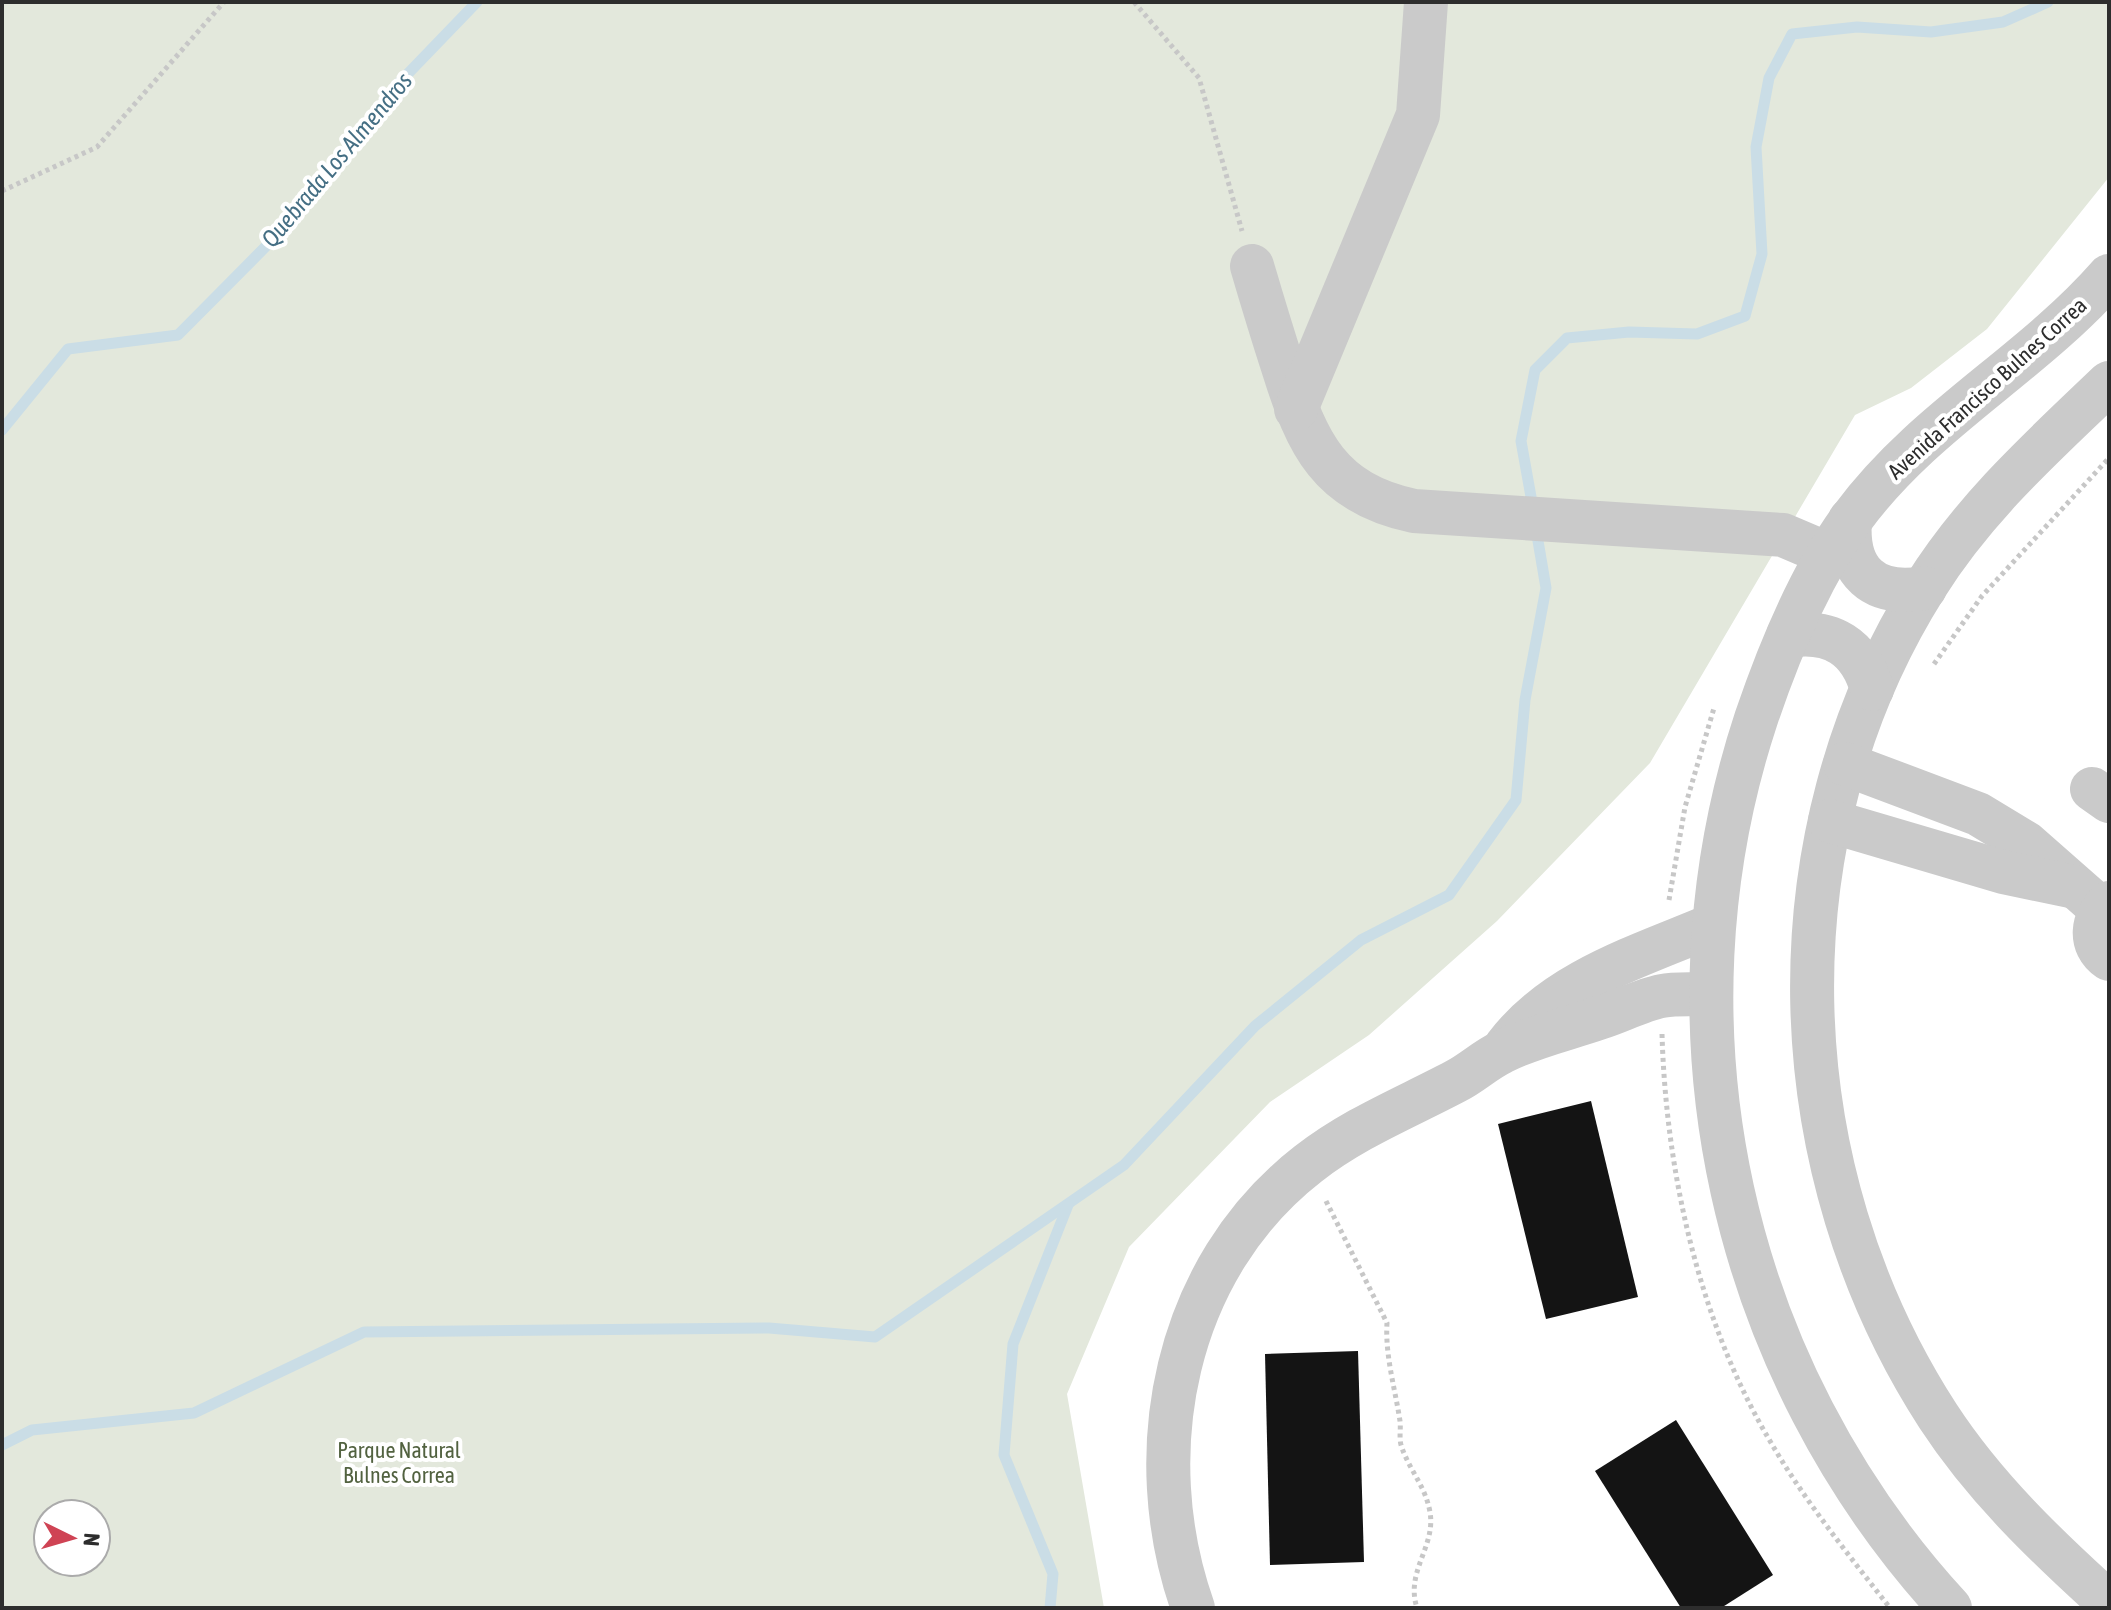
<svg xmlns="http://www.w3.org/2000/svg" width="2111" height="1610" font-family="'Asap Condensed',sans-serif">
<rect width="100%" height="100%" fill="#fff"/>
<path fill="#e3e8dc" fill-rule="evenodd" d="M2 2H2109V177L1987 329 1911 388 1855 415 1650 763 1497 921 1369 1035 1270 1102 1129 1247 1067 1394 1104 1608H2ZM48 1514H96V1562H48Z"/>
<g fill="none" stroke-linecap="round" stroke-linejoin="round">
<g stroke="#cadde6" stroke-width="11">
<path d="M2 430 68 349 178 335 298 214 396 86 477 2"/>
<path d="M1533 508 1521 441 1535 370 1567 338 1629 332 1697 334 1745 316 1762 254 1756 147 1769 78 1792 34 1857 27 1931 32 2003 22 2048 2"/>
<path d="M2 1445 32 1430 194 1413 364 1332 769 1328 875 1337 1124 1165 1255 1026 1361 940 1449 895 1516 800 1525 700 1546 588 1536 529"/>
<path d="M1050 1608 1053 1574 1004 1455 1013 1344 1068 1205"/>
</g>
</g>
<g fill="#141414">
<path d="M1591 1101 1638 1297 1546 1319 1498 1124Z"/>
<path d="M1358 1351 1364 1562 1270 1565 1265 1354Z"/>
<path d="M1676 1420 1773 1575 1721 1608H1681L1595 1471Z"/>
</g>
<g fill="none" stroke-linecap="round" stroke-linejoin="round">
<g stroke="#c7c7c7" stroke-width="5" stroke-dasharray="4 4" stroke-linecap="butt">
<path d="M1134 2 1199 78 1242 231"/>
<path d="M2 191 97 147 224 2"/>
<path d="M1934 664 1982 596 2109 458"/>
<path d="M1669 900 1685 807 1714 708"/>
<path d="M1662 1034C1666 1172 1699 1321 1770 1441 1804 1500 1848 1554 1890 1608"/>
<path d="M1326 1201 1387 1323C1385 1356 1395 1388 1400 1421 1401 1429 1399 1437 1401 1445 1409 1470 1425 1485 1430 1512 1436 1547 1405 1571 1417 1608"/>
</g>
<g stroke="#cacaca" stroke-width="44">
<path d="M1252 266C1262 300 1272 333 1283 367 1307 444 1329 493 1414 511L1783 535 1830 555"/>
<path d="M2109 383C2042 447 1975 507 1925 587 1767 838 1778 1169 1938 1416 1985 1488 2046 1546 2109 1603"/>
<path d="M1296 409 1418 115 1426 2"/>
<path d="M1850 520C1846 572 1873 597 1925 588"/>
<path d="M1788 636C1832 629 1860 647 1872 689"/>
<path d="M1845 764 1978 814 2026 843 2102 910"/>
<path d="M2092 789 2109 801"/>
<path d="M1830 821 2003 872 2075 887"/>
<path d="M2109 903C2092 918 2088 945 2109 959"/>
<path d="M1506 1046C1555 981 1640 956 1713 925"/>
<path d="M1193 1608C1138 1453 1174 1268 1308 1164 1354 1128 1405 1108 1456 1081 1472 1073 1485 1060 1502 1052 1531 1037 1567 1029 1599 1018 1619 1012 1641 1000 1662 996 1677 993 1695 995 1710 994"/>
<path d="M1950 1608C1730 1369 1654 1028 1756 719 1779 651 1809 577 1852 518 1923 421 2031 365 2109 276"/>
</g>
</g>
<g text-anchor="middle" stroke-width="8" stroke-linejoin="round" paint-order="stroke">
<g font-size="22" fill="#2d2d2d" stroke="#fff">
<text transform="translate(1987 388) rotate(-42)" y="8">Avenida Francisco Bulnes Correa</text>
</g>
<g font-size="22" fill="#526240" stroke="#fff">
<text x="399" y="1458">Parque Natural<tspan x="399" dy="25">Bulnes Correa</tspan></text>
</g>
<g font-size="24" font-style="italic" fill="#456f84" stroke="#fff">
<text transform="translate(337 160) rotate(-50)" y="8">Quebrada Los Almendros</text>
</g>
</g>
<rect width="2111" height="1610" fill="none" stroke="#2d2d2d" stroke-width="8"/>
<g transform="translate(72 1538) rotate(95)"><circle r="38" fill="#ffffff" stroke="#ababab" stroke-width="2"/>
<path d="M0-6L14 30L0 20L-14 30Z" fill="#cf4354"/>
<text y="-12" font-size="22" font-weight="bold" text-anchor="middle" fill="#2d2d2d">N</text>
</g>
</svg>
